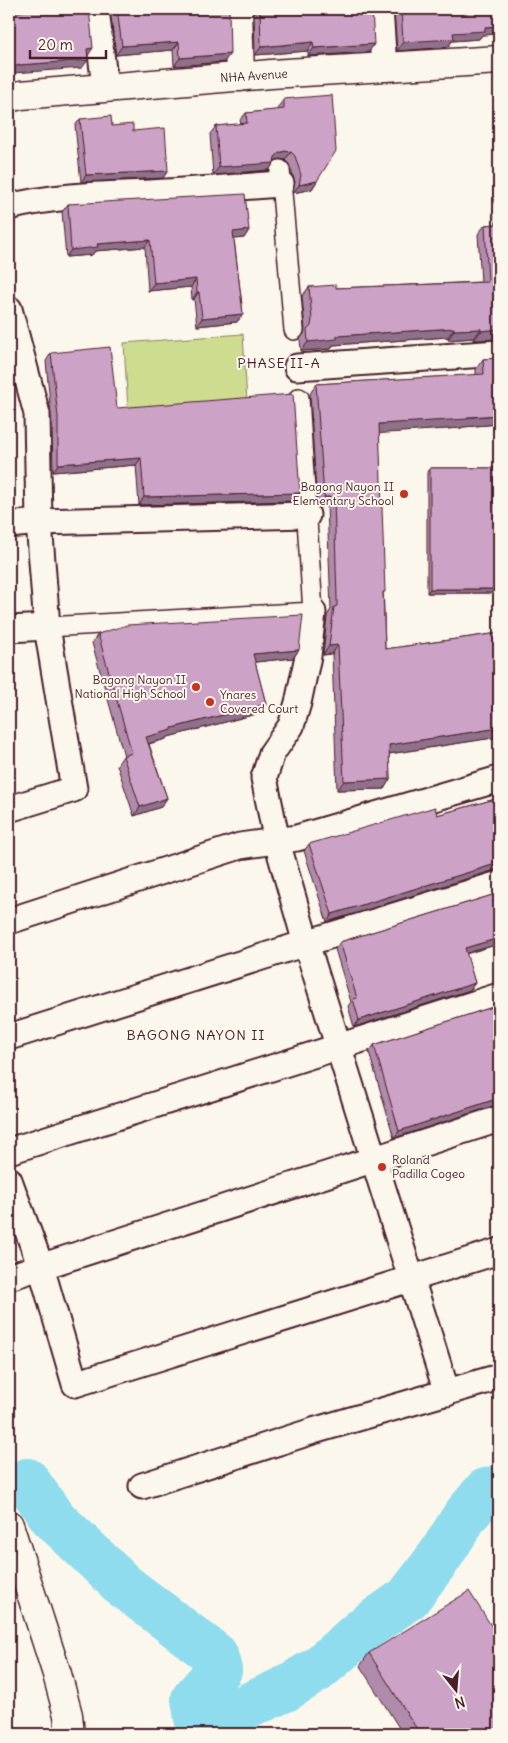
<svg xmlns="http://www.w3.org/2000/svg" width="508" height="1743" font-family="Delius,sans-serif">
<rect width="100%" height="100%" fill="#fbf7ec"/>
<filter id="ink" filterUnits="userSpaceOnUse"><feTurbulence type="fractalNoise" baseFrequency=".02" numOctaves="2"/><feDisplacementMap in="SourceGraphic" scale="10" xChannelSelector="R" yChannelSelector="G"/><feConvolveMatrix kernelMatrix="1 2 1 2 8 2 1 2 1" color-interpolation-filters="sRGB"/></filter>
<g filter="url(#ink)">
<path fill="#cedc90" stroke="#8c7e5e" d="M243 334 247 402 128 410 124 343Z"/>
<g fill="none" stroke-linecap="round" stroke-linejoin="round">
<path stroke="#8edced" stroke-width="46" d="M27 1481 52 1517 124 1586 215 1655 219 1670 194 1699 197 1718 217 1720 285 1689 318 1669 365 1628 408 1598 440 1556 465 1516 486 1491 499 1488"/>
<g stroke="#4a1f2b" stroke-width="22">
<g id="pedestrian">
<path d="M280 170 294 330"/>
<path d="M47 627 313 612 299 398"/>
</g>
</g>
<g stroke="#4a1f2b" stroke-width="29">
<g id="minor">
<path d="M96 9 105 88"/>
<path d="M380 9 384 67"/>
<path d="M9 207C55 195 103 195 150 193 194 191 237 187 281 184"/>
<path d="M9 309 37 414 39 522 47 627 74 789 9 809"/>
<path d="M297 367 499 353"/>
<path d="M9 525 39 522 307 515"/>
<path d="M313 612 308 656 298 703 291 726 272 753 264 778 277 842 306 943 447 1393"/>
<path d="M9 629 47 627"/>
<path d="M9 921 240 846 297 838 499 779"/>
<path d="M9 1037 306 943 499 884"/>
<path d="M9 1151 499 996"/>
<path d="M9 1180 41 1267 75 1384 499 1251"/>
<path d="M9 1277 499 1119"/>
<path d="M142 1486 313 1431 499 1377"/>
</g>
</g>
<g stroke="#4a1f2b" stroke-width="31">
<g id="tertiary">
<path d="M238 9 240 77"/>
<path d="M9 98 21 95 271 74 499 60"/>
<path d="M9 1525 57 1674 68 1715 70 1734"/>
</g>
</g>
<use href="#pedestrian" stroke="#fbf7ec" stroke-width="19"/>
<use href="#minor" stroke="#fbf7ec" stroke-width="25"/>
<use href="#tertiary" stroke="#fbf7ec" stroke-width="28"/>
</g>
<g fill="#b08bab" stroke="#4a1f2b">
<path d="M110 9H229L224 62 174 66 173 50 116 55Z"/>
<path d="M254 9H372L369 52 308 56V51L255 55Z"/>
<path d="M394 9H499V34L482 35 479 39 452 41 448 47 397 51Z"/>
<path d="M284 99 317 181 312 189 293 193 295 182 289 164 285 160 280 159 275 161 269 170 213 175 210 134 216 126 241 124 240 120 246 113 278 110V107Z"/>
<path d="M499 116V142L498 118Z"/>
<path d="M80 119 133 131 163 178 81 182 75 126Z"/>
<path d="M499 168V339L474 340V338L448 340V337L333 345 331 349 301 351 300 339 304 334 305 329 302 296 309 287 336 288 481 282 478 234 485 225 496 224 493 177Z"/>
<path d="M68 204 249 230 244 238 234 239 243 314 237 322 197 326 194 299 192 300 191 287 148 291 145 247 95 251 92 255 66 257 62 212Z"/>
<path d="M51 353 117 408 300 493 294 501 139 505 136 465 53 472 52 425 46 361Z"/>
<path d="M499 358V424L463 427 461 428 379 433 385 649 499 633V737L389 754 390 779 384 789 337 790 332 654 323 655 327 616 330 611 331 609 327 506 319 507 317 506 310 394 316 384 476 375V369L483 359Z"/>
<path d="M430 468H499V593H427V472Z"/>
<path d="M98 634 299 650 293 658 255 662 266 704 260 713 168 737 166 739 149 744 167 798 161 807 134 816 117 765 123 756H124L92 643Z"/>
<path d="M499 798V870H495L327 922 304 851 309 844 437 815Z"/>
<path d="M499 893V946V944L466 954 475 983 470 990 354 1027 348 1006 351 1002 335 949 340 942Z"/>
<path d="M499 1005 394 1138 369 1052 374 1045Z"/>
<path d="M369 1653 499 1734H403L360 1666Z"/>
</g>
<g fill="#90718b" stroke="#4a1f2b">
<path d="M499 26V34L482 35 479 39 452 41 448 47 397 51 403 42 485 27Z"/>
<path d="M179 42 173 50 116 55 122 46Z"/>
<path d="M313 42 308 51 255 55 261 47Z"/>
<path d="M374 44 369 52 308 56 314 48Z"/>
<path d="M93 48 87 57V49Z"/>
<path d="M230 54 224 62 174 66 180 58Z"/>
<path d="M88 60 82 68 14 73 9 75V68L19 65Z"/>
<path d="M285 151 291 152 285 160 280 159 273 161 274 163 269 170 213 175 219 167 279 153Z"/>
<path d="M168 171 163 178 81 182 86 175Z"/>
<path d="M317 181 312 189 293 193 299 185Z"/>
<path d="M249 230 244 238 228 240 233 232Z"/>
<path d="M150 240 145 247 95 251 92 255 66 257 71 250 97 244Z"/>
<path d="M196 279 191 287 148 291 154 283Z"/>
<path d="M197 292H199L194 299 192 300Z"/>
<path d="M243 314 237 322 197 326 202 318Z"/>
<path d="M454 328 448 337 333 345 331 349 301 351 308 342 337 336Z"/>
<path d="M481 329 474 338 448 340 454 330Z"/>
<path d="M499 329V339L474 340 481 331Z"/>
<path d="M499 415V424L463 427 461 428 372 434 379 424Z"/>
<path d="M141 458 136 465 53 472 58 464Z"/>
<path d="M300 493 294 501 139 505 144 497Z"/>
<path d="M325 497H334L327 506 319 507Z"/>
<path d="M430 589H499V593H427Z"/>
<path d="M338 645 332 654 323 655 329 646Z"/>
<path d="M299 650 293 658 247 663 253 654Z"/>
<path d="M266 704 260 713 168 737 166 739 140 746 146 737 172 728Z"/>
<path d="M499 728V737L382 755 389 745Z"/>
<path d="M390 779 384 789 337 790 344 781Z"/>
<path d="M167 798 161 807 134 816 140 807Z"/>
<path d="M499 863V870H495L327 922 332 914Z"/>
<path d="M499 938V944L460 955 465 948Z"/>
<path d="M475 983 470 990 354 1027 359 1020Z"/>
<path d="M499 1098V1104L394 1138 399 1131Z"/>
</g>
<g fill="#cda2c7" stroke="#4a1f2b">
<path d="M30 9H89L93 48 87 49 88 60 19 65 9 68V15Z"/>
<path d="M117 9H229L230 54 180 58 179 42 122 46Z"/>
<path d="M260 9H372L374 44 314 48 313 42 261 47Z"/>
<path d="M401 9H499V26L485 27V31L453 33 454 39 403 42Z"/>
<path d="M332 95 336 151 317 181 299 185 301 175 295 156 291 152 285 151 279 153 275 157 274 163 219 167 216 126 247 123 246 113 284 109V99Z"/>
<path d="M111 116 112 126 133 124V131L165 128 168 171 86 175 80 119Z"/>
<path d="M245 194 249 230 233 232 243 314 202 318 199 292H197L196 279 154 283 150 240 97 244 98 247 71 250 68 204Z"/>
<path d="M499 224V329L481 331V329L454 330V328L337 336V339L308 342 307 330 311 326 312 319 309 287 336 285V288L488 282 485 225Z"/>
<path d="M110 347 117 408 293 394 300 493 144 497 141 458 58 464V417L51 353Z"/>
<path d="M499 358V415L468 417V419L379 424 385 592H383L385 649 499 633V728L389 745 390 779 344 781 338 645 329 646 334 607 337 606V599L334 497H325L324 496 316 384 484 374 483 359Z"/>
<rect x="430" y="468" width="69" height="121"/>
<path d="M303 615 299 650 253 654 266 704 172 728V730L146 737 167 798 140 807 123 756 132 753 98 634 127 625Z"/>
<path d="M499 798V863L332 914 309 844 435 807 437 815Z"/>
<path d="M499 893V938L465 948 475 983 359 1020 353 999 357 998 340 942Z"/>
<path d="M499 1005V1098L399 1131 374 1045Z"/>
<path d="M469 1591 499 1638V1734H420L369 1653Z"/>
</g>
</g>
<g fill="#c8321e" stroke="#fbf7ec" stroke-width="2">
<circle cx="404" cy="494" r="5"/>
<circle cx="196" cy="687" r="5"/>
<circle cx="210" cy="702" r="5"/>
<circle cx="382" cy="1167" r="5"/>
</g>
<g text-anchor="middle" stroke-width="4" stroke-linejoin="round" paint-order="stroke">
<g font-size="12" fill="#4a1f2b" stroke="#fbf7ec">
<text transform="translate(254 76) rotate(-4)" y="4">NHA Avenue</text>
</g>
<g font-size="12" fill="#4a1f2b" stroke="#fbf7ec" text-anchor="end">
<text x="394" y="491">Bagong Nayon II<tspan x="394" dy="14">Elementary School</tspan></text>
<text x="186" y="684">Bagong Nayon II<tspan x="186" dy="14">National High School</tspan></text>
<text x="220" y="699" text-anchor="start">Ynares<tspan x="220" dy="14">Covered Court</tspan></text>
<text x="392" y="1164" text-anchor="start">Roland<tspan x="392" dy="14">Padilla Cogeo</tspan></text>
</g>
<g font-size="14" letter-spacing="1" fill="#4a1f2b" stroke="#fbf7ec">
<text x="279" y="368">PHASE II-A</text>
<text x="196" y="1040">BAGONG NAYON II</text>
</g>
</g>
<rect width="508" height="1743" fill="none" stroke="#fbf7ec" stroke-width="30"/>
<rect x="15" y="15" width="478" height="1713" fill="none" stroke="#4a1f2b" stroke-width="2" filter="url(#ink)"/>
<g transform="translate(456 1690) rotate(163)" stroke="#fbf7ec" stroke-width="4" paint-order="stroke">
<path d="M0-4L9 19L0 12L-9 19Z" fill="#4a1f2b"/>
<text y="-8" font-size="14" font-weight="bold" text-anchor="middle" fill="#4a1f2b">N</text>
</g>
<path d="M30 50v8h76v-8" fill="none" stroke="#4a1f2b" stroke-width="2.5"/>
<text x="38" y="50" font-size="15" fill="#4a1f2b" stroke="#fbf7ec" stroke-width="4" paint-order="stroke">20 m</text>
</svg>
